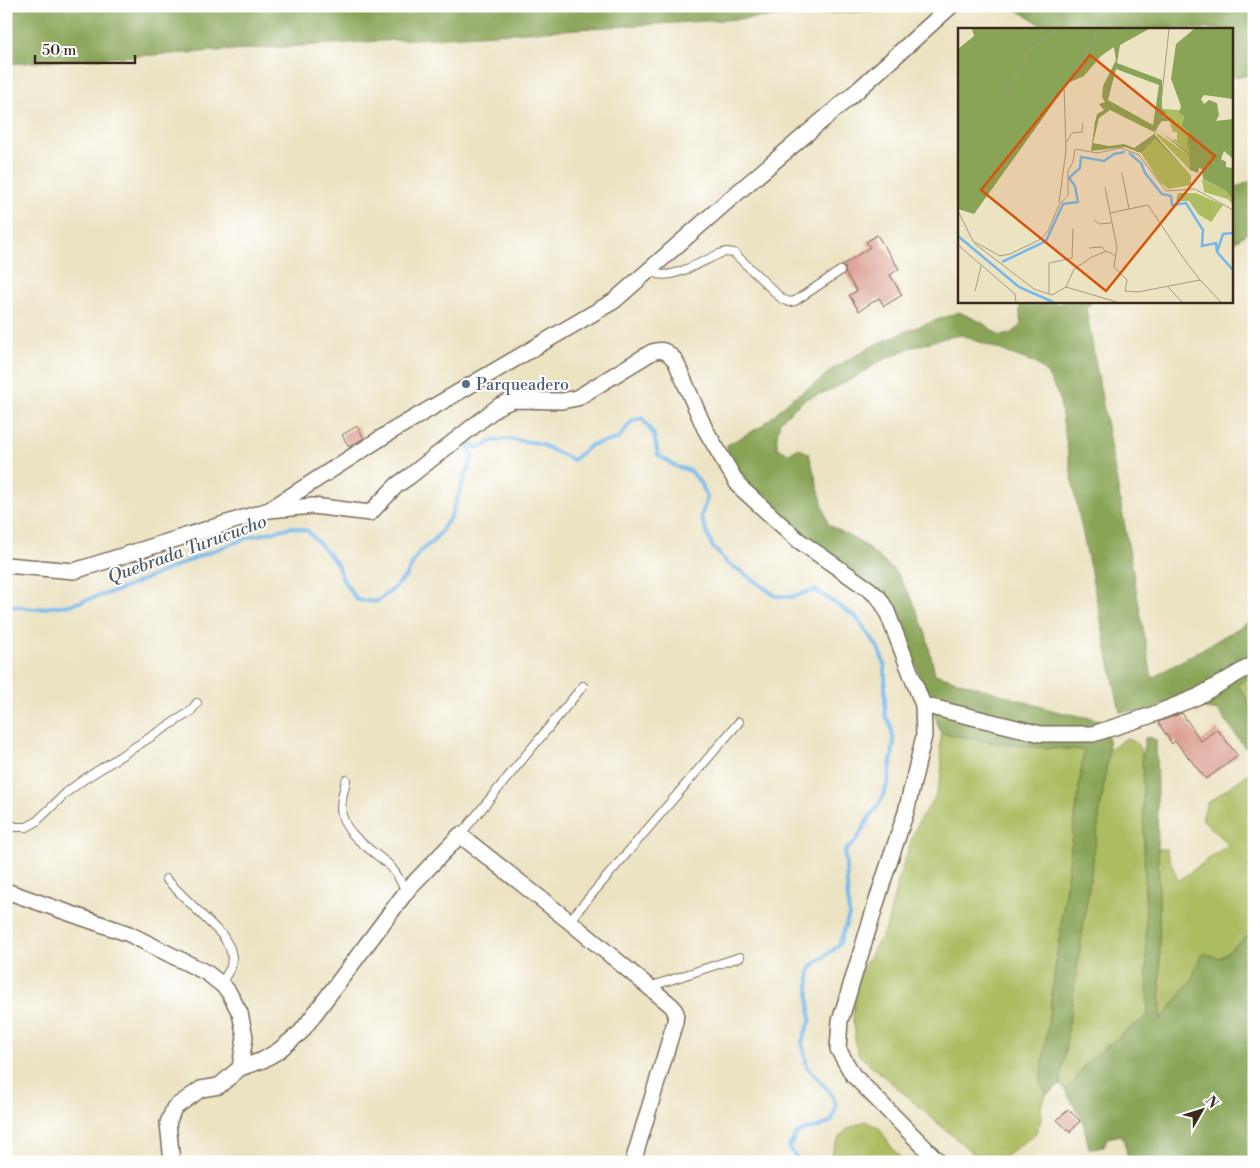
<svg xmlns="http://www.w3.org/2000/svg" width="1260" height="1168" font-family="'Libre Bodoni',serif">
<rect width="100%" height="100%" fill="#fff"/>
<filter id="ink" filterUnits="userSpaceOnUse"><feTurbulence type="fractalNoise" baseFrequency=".02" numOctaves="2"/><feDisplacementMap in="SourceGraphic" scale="10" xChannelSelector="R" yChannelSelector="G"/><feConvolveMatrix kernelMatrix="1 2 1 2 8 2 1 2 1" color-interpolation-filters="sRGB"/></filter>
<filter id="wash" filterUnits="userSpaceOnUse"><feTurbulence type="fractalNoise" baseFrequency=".0096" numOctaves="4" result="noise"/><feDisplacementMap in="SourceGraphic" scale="20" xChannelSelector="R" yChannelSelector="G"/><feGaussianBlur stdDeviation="1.12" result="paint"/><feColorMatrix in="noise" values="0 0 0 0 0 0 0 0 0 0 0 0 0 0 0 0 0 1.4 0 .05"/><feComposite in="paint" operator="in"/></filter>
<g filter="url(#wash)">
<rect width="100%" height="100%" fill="#ece3c3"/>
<g fill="#acbc60" stroke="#74733f">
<path d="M1254 676V725L1247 699 1238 685 1245 679Z"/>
<path d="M941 733 1015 746 1084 750 1040 1084 1047 1094 1041 1107 1042 1118 1035 1134 998 1162H983L858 1054 855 1043V1031L853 1021 855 987 864 965 886 929 898 881 912 838 919 821 935 797 941 776 942 761 940 746Z"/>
<path d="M1127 738C1138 742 1139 745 1142 756L1148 1014 1145 1018 1125 1032 1086 1063 1075 1080 1065 1090 1060 1085 1109 749Z"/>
<path d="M1254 754V931L1220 958 1197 964 1192 979 1161 1021 1158 849H1166L1178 881 1228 845 1202 819 1207 803 1248 774Z"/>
<path d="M866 1121 879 1128 890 1145 904 1162H837L831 1154C838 1135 846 1127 866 1121Z"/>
</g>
<g fill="#89a456" stroke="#62673a">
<path d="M6 6H951L6 64Z"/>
<path d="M1011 6H1254V75L1231 77V29H1048Z"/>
<path d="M1254 180V218L1250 219 1249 232 1234 242 1231 241V189Z"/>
<path d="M1019 301H1055L1057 305 1065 301H1092L1086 309 1152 678 1254 619V676L1245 679 1238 685 1247 699 1254 725V753L1246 749 1218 711 1195 707 1183 695 1152 710 1120 712 1075 496 1059 397 1048 375 1037 364 962 335 944 338 910 348 877 363 859 375 831 390 805 399 780 421 777 436V448L788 453 800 448 809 454 828 524 866 546 896 572 912 599 926 634 935 674 1055 711 1106 721 1109 749 1060 1085 1047 1094 1040 1084 1084 750 1015 746 941 733 920 677 905 631 897 619 799 539 765 504 728 462 727 445 762 426 791 399 819 381 831 370 868 348 904 332 959 312 981 322 1001 336 1012 333 1021 326Z"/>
<path d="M1150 737 1156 740 1161 1020 1192 979 1197 964 1204 953 1220 958 1254 931V1162H1128V1157L1122 1135 1107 1138 1104 1147 1089 1148 1083 1122 1065 1090 1075 1080 1086 1063 1125 1032 1145 1018 1148 1014 1142 756 1145 738Z"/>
</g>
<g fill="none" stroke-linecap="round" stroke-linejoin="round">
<path stroke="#75b7ea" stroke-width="4" d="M6 605 34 609 70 605 122 589 202 555 250 537 293 527 308 531 337 564 343 580 357 600 376 602 391 591 406 576 419 552 432 542 440 533 451 516 473 455 468 447 472 444 475 448 482 447 493 441 507 439 538 443 573 460 591 445 618 439 632 421 642 418 654 435 658 455 675 466 691 471 702 485 707 498 701 517 712 546 727 563 742 572 776 596 791 597 815 590 856 617 879 649 885 667V715L891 726 894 742 888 783 880 803 869 818 856 841 845 851 849 915 839 945 811 967 809 979V1001L811 1019 802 1041 807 1067 830 1092 836 1105 832 1121 817 1128 804 1130 795 1136 789 1148 800 1162"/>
</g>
<g id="blocks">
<g fill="#dba092">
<path d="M877 235 899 269 890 275 902 295 884 306 879 298 859 311 849 295 857 291 845 273V268L841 266 870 247 866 242Z"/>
<path d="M357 426 364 438 349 447 342 435Z"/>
<path d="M1182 713 1201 741 1217 729 1238 756 1206 779 1175 741 1172 744 1158 722Z"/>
<path d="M1068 1109 1080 1121 1070 1132 1057 1120Z"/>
</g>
</g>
</g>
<g filter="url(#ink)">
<use href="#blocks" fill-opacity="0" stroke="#796b58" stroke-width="1"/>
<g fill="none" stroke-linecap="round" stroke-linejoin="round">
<g stroke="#796b58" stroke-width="10">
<g id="lane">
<path d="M651 269C652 270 656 273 658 274 673 279 705 260 719 254L726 252 734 253 782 299 789 302 795 301 840 271"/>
<path d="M346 780C344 791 339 804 342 815 347 837 374 851 389 865 397 873 401 882 406 891"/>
<path d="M6 822 16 827H27L36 822 67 792 83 780 190 712 197 703"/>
<path d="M460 835 583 686"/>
<path d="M166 879 223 936 230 948 232 957 231 967 221 984"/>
<path d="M569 921 739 722"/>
<path d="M649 987 740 957"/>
</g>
</g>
<g stroke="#796b58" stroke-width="18">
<g id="street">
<path d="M272 508 392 431 614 301 723 205 858 90 951 6"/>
<path d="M6 565 74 571 269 510 313 506 370 513 397 485 410 476 499 406 513 400 562 401 577 398 652 352C664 348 667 352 675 360L705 429 737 483 742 489 798 540 870 590 879 598 886 609 923 705 924 736 906 812 883 881 840 1021 838 1049 853 1075 939 1162"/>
<path d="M923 705 1041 734H1093L1149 716 1197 697 1254 664"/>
<path d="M6 891 129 934 207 973 221 984 228 991 240 1013 245 1037 240 1068"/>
<path d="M172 1162 168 1123 174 1108 201 1089 219 1086 240 1068 263 1060 278 1051 301 1032 409 888 460 835 569 921 672 1006 676 1013 675 1022 633 1162"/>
</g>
</g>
<use href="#lane" stroke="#fff" stroke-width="8"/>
<use href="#street" stroke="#fff" stroke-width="15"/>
</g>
</g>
<circle fill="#5c6f8a" stroke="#fff" stroke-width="2" cx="466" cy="384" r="5"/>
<g text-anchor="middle" stroke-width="4" stroke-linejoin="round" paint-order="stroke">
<g font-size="16" fill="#4e5e75" stroke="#fff" text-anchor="start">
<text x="476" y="390">Parqueadero</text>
</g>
<g font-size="18" font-style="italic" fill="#4f5b65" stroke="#fff">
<text transform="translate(187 549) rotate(-20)" y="6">Quebrada Turucucho</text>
</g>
</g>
<g transform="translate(958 28)">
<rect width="275" height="275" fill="#ece3c3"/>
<path d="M204 81 222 82 226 87 225 95 231 104 233 126 214 111 219 112V104H215L211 92 203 89ZM199 105 231 127 232 142 199 108ZM197 111 233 147V157L210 161 201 153 183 125ZM244 151 267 162 275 172V177L270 171 246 164ZM220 165H238L265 177 253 194 240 186 231 173H218Z" fill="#acbc60"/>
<path d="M14 1H191L162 17 159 35 204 52V80L208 85 203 88 212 93H204L196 104 152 82 141 90 135 115 151 118 166 116 176 120 196 106 230 144 197 111 183 125 167 119 133 123 137 94 139 86 146 82 141 76 147 74 144 69 145 58 158 32 156 19 143 28 126 48 110 55 16 186 0 181V21L16 8ZM158 41 201 57 195 97 150 72ZM236 1H275V71L246 67 243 71 246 76 251 72 259 75 261 87 258 93 275 91V131L266 123 263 131 268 134V139L275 140V172L267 162 245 151 244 141 241 140 240 145 232 142 231 127 201 103 232 125 229 116 231 104 224 98 226 88 221 85 223 78 213 51 218 16Z" fill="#89a456" fill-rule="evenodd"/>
<path fill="none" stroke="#75b7ea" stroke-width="2.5" d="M171 125 183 135 187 145 204 166 213 168 214 177 228 175 245 202 244 218 258 215 259 224 265 206 275 205M0 208 61 259 95 274M259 224 275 242M44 234 88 213 105 176 120 174 117 158 111 150 122 140 123 129 146 133 156 126 167 124"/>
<path fill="none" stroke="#a59981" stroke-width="1" d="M45 70 73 21 99 1M108 115 114 105 124 104 125 95M178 124 196 108 201 94 211 1M164 145 171 181M147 159 152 185M101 175 108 122 106 58 127 30 141 1M190 177 226 231 242 252 180 264 167 263 169 252 156 239 159 219 152 185ZM0 183 15 213 42 228 52 226 83 211 90 203 101 177 110 167V143L115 134 117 121 139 125 163 120 181 127 208 163 237 161 275 182M136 192 141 196 153 195M16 215 76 261 94 267 108 259 159 274M0 217 57 266 58 274M131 220 144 219 147 223M242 252 263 274M108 259 116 241 134 229 149 223 158 228M210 259 224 274M17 263 23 238M91 266V235L114 230 115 201"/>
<path fill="#d7540e" fill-opacity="0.15" stroke="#d7540e" stroke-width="2.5" d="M132 27 257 128 148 263 23 162Z"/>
<rect width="275" height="275" fill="none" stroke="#3b2a1e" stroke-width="2.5"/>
</g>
<rect width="1260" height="1168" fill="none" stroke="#fff" stroke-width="25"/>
<g transform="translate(1202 1110) rotate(51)" stroke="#ffffff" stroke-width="4" paint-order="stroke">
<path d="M0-4L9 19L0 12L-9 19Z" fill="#3b2a1e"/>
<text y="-8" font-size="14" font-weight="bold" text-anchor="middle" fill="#3b2a1e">N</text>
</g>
<path d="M35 55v8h100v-8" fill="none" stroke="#3b2a1e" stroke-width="2.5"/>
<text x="42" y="55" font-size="15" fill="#3b2a1e" stroke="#ffffff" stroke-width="4" paint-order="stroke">50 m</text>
</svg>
